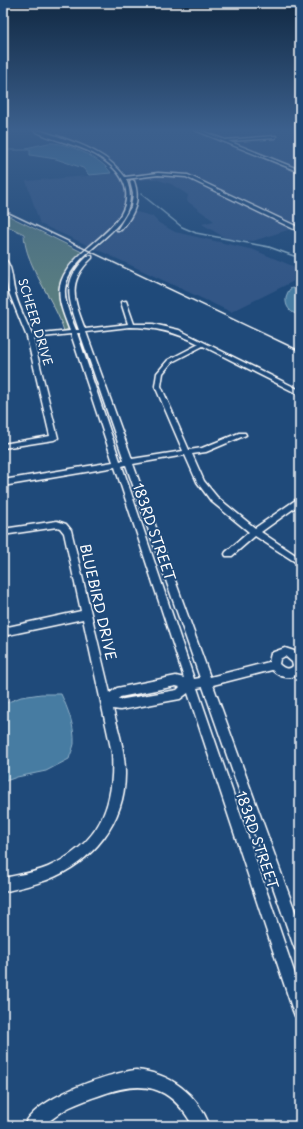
<svg xmlns="http://www.w3.org/2000/svg" width="303" height="1129" font-family="'Playpen Sans',sans-serif">
<rect width="100%" height="100%" fill="#1f4a7a"/>
<filter id="ink" filterUnits="userSpaceOnUse"><feTurbulence type="fractalNoise" baseFrequency=".025" numOctaves="2"/><feDisplacementMap in="SourceGraphic" scale="8" xChannelSelector="R" yChannelSelector="G"/><feConvolveMatrix kernelMatrix="1 2 1 2 8 2 1 2 1" color-interpolation-filters="sRGB"/></filter>
<g filter="url(#ink)">
<g fill="#325686">
<path d="M41 130H300V231L294 228 253 241 227 239 202 224 214 221 187 201 188 195 171 184 155 179 131 181 130 177 109 158 86 146Z"/>
<path d="M124 173 132 187V197L128 208 119 225 94 248 40 224 26 181Z"/>
<path d="M129 210 152 216 159 223 175 232 254 250 300 269V278L231 312 96 249 121 226Z"/>
</g>
<path fill="#597b80" stroke="#acbdc0" d="M3 213 84 253C53 280 57 293 68 329L64 331C55 300 25 266 24 234L3 224Z"/>
<g fill="#467ca2" stroke="#90b0c7">
<path d="M48 143C65 141 103 159 111 173L89 175 83 168 56 159 30 155V150L26 148Z"/>
<path d="M292 288 300 291V315C286 313 282 299 290 289Z"/>
<path d="M41 694H61C68 709 75 727 74 744 73 749 70 755 69 759L46 771 17 777 3 782V704L21 697Z"/>
</g>
<g fill="none" stroke-linecap="round" stroke-linejoin="round">
<path stroke="#90b0c7" stroke-width="1" d="M3 150H31"/>
<path stroke="#90b0c7" stroke-width="1.5" d="M141 194 182 227 196 233 269 247 294 256"/>
<g stroke="#fff" stroke-width="3">
<g id="minor">
<path d="M33 130C41 130 50 134 57 136 83 145 108 154 125 177L158 173 188 175 300 228V231H298L186 177 158 175 126 179C148 231 70 245 65 289 64 303 71 317 76 330H79C68 298 61 281 88 256H92V258C66 282 74 300 85 329L128 324 121 302 126 301 134 324H153L179 330 300 390V395L298 394 203 346 172 362 163 373 161 386 189 450 202 448 239 433H245L246 435 206 452 192 454 204 481 217 497 255 528 300 497V504L261 532 300 558V565L255 536 232 556H226L225 554 226 552 249 532 211 501 197 482 185 455 133 464 210 677 269 662 271 653 285 648 294 651 300 656V673C291 680 280 678 272 670L213 685 300 925V951L295 949 293 944 203 687 197 688 300 989V1018L295 1016 293 1011 188 693 180 699 120 710 113 709C118 730 125 750 125 772 126 822 93 862 47 880 33 885 18 888 3 892V878C18 875 34 873 48 867 99 844 115 807 112 753L83 619 3 636V628L81 611 64 533 60 528 57 527 3 535V529L57 521 66 524 71 530 110 693 117 688 176 676 184 678 115 467 3 486V480L113 462 71 334 33 338 58 438 54 440 3 448V444L50 436 27 337 8 290 3 258C12 263 12 279 14 289 17 304 26 320 32 335L70 331C65 317 57 301 60 286 68 248 131 231 126 191 124 176 113 166 101 158 81 144 54 142 33 130ZM129 327C155 327 176 332 199 344L168 360 157 373 155 386 183 451 132 459 86 332ZM77 333H80L124 460 120 461ZM126 465 200 678 194 679 122 466ZM285 656 292 662 293 666C288 671 283 668 279 664L280 659ZM176 686 180 687 177 690 118 700 120 697Z"/>
<path d="M195 130H199L225 140 276 136 275 138 228 141 300 170V172Z"/>
<path d="M132 180 134 181C141 200 134 215 121 230H117L131 207 133 194 130 181Z"/>
<path d="M136 1070C171 1073 197 1094 210 1126H193C169 1083 141 1080 98 1096 88 1099 79 1103 70 1107 63 1110 45 1125 42 1126 37 1127 29 1126 24 1126 35 1098 107 1073 136 1070Z"/>
</g>
</g>
<use href="#minor" fill="#1f4a7a" fill-rule="evenodd"/>
<path stroke="#fff" stroke-width="1.5" d="M3 210 300 351"/>
</g>
</g>
<linearGradient id="sky" x2="0" y2="1"><stop stop-color="#112943"/><stop offset="0.45" stop-color="#3c608d"/><stop offset="1" stop-color="#3c608d" stop-opacity="0"/></linearGradient>
<rect width="303" height="288" fill="url(#sky)"/>
<g text-anchor="middle" stroke-width="4" stroke-linejoin="round" paint-order="stroke">
<g font-size="12" fill="#fff" stroke="#1f4a7a">
<text transform="translate(35 322) rotate(73)" y="4">SCHEER DRIVE</text>
</g>
<g font-size="14" fill="#fff" stroke="#1f4a7a">
<text transform="translate(154 532) rotate(71)" y="5">183RD STREET</text>
<text transform="translate(98 602) rotate(77)" y="5">BLUEBIRD DRIVE</text>
<text transform="translate(257 840) rotate(71)" y="5">183RD STREET</text>
</g>
</g>
<rect width="303" height="1129" fill="none" stroke="#1f4a7a" stroke-width="16"/>
<rect x="8" y="8" width="287" height="1113" fill="none" stroke="#fff" stroke-width="1.5" filter="url(#ink)"/>
</svg>
